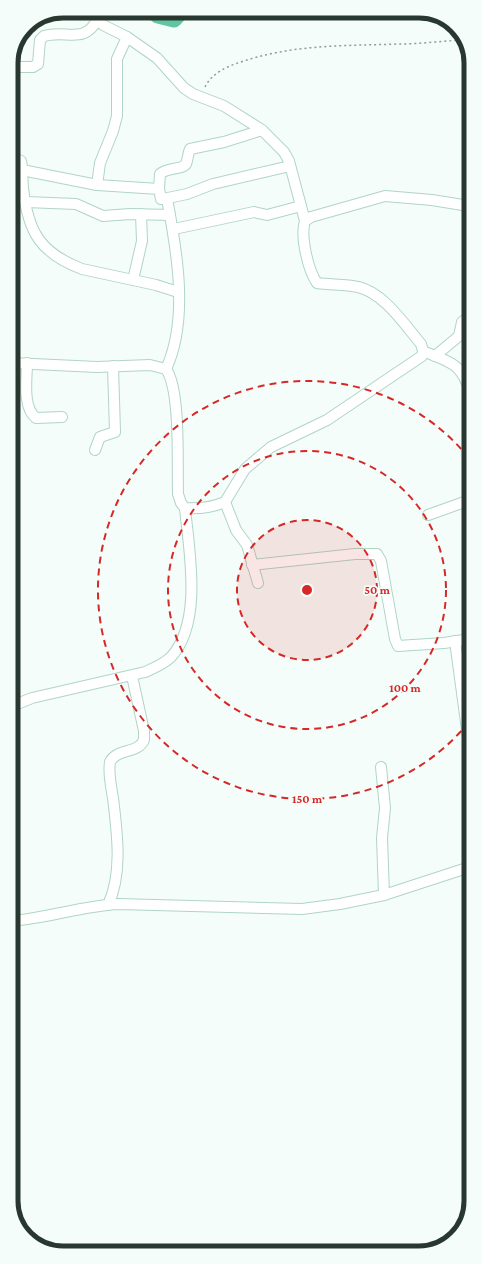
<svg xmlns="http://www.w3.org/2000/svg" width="482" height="1264" font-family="'Crimson Pro',serif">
<rect width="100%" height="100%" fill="#f5fdfa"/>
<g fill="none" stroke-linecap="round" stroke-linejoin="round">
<path stroke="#60c6a2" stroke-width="17" d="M153 11 158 15 174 19 181 11"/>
<g stroke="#afd5c5" stroke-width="12">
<g id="minor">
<path d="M94 11 97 20 103 25 127 37 157 58 184 88 193 94 224 106 262 130 284 152 289 161 305 221"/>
<path d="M11 67H33L38 64 40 40 44 36C65 29 84 45 97 20"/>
<path d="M11 157 21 161C23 170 22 179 23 188 28 232 40 253 82 269L156 285 178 292"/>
<path d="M22 170 97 185 159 189 161 199H163L187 194 213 184 290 166"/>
<path d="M97 185 100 163 113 131 117 116V59L127 37"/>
<path d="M159 189 160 174C167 167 182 170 186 164 188 159 188 153 190 149L224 142 262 130"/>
<path d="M26 202 76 204 103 216 130 214 170 215"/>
<path d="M174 229 254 212 267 215 301 206"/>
<path d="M133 280 142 241 141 214"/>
<path d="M423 351C449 362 461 362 470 392"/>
<path d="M435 356 459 336 462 322 470 316"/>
<path d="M12 363 97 367 150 365 166 369C181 390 177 466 178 494L181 503 185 508C198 509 213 507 225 502L245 469 271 447 327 420 422 356 423 351 421 344C405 325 383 292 358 287 345 284 331 285 317 283 308 270 300 236 305 221L311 217 385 196 432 200 469 206"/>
<path d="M27 363C27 379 22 407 36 418L62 417"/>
<path d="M166 369C189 320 177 251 167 199"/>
<path d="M95 450 100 437 115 432 113 366"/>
<path d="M225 502 236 530 247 545 258 583"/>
<path d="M428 515 470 500"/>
<path d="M252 565 355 554H377L381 561 395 639 398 646 444 643 470 639"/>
<path d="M455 641 470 752"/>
<path d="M12 706 32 698 145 672C154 668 164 664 171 657 203 622 189 551 185 508"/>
<path d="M381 767 385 808 382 838 384 895"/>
<path d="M108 905C123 873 117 832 113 798 111 786 108 773 110 762 117 748 138 754 144 740V731L132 676"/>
<path d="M12 921C48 918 82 906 118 904L302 909 340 904 384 895 470 867"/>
</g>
</g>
<path stroke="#8f9b96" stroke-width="1.5" stroke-dasharray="2 3" stroke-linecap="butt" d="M205 87C213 71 231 65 247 60 299 44 346 46 399 44 420 44 442 41 463 40"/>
<use href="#minor" stroke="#fff" stroke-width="10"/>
</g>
<circle cx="307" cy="590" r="70" fill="#d62828" fill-opacity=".12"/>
<g fill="none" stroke="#d62828" stroke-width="2" stroke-dasharray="7 5">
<circle cx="307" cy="590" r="70"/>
<circle cx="307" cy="590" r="139"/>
<path d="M469 722A209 209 0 1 1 469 458"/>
</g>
<path d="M0 0H482V1264H0ZM63 18H419A45 45 0 0 1 464 63V1201A45 45 0 0 1 419 1246H63A45 45 0 0 1 18 1201V63A45 45 0 0 1 63 18Z" fill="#f5fdfa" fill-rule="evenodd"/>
<path fill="none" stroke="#283831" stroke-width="5" d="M63 18H419A45 45 0 0 1 464 63V1201A45 45 0 0 1 419 1246H63A45 45 0 0 1 18 1201V63A45 45 0 0 1 63 18Z"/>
<circle cx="307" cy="590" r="6" fill="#d62828" stroke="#f5fdfa" stroke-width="2"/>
<g font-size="12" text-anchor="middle" font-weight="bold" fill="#d62828" stroke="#f5fdfa" stroke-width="3.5" stroke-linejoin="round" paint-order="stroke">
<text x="377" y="594">50 m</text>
<text x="405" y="692">100 m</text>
<text x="307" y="803">150 m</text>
</g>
</svg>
